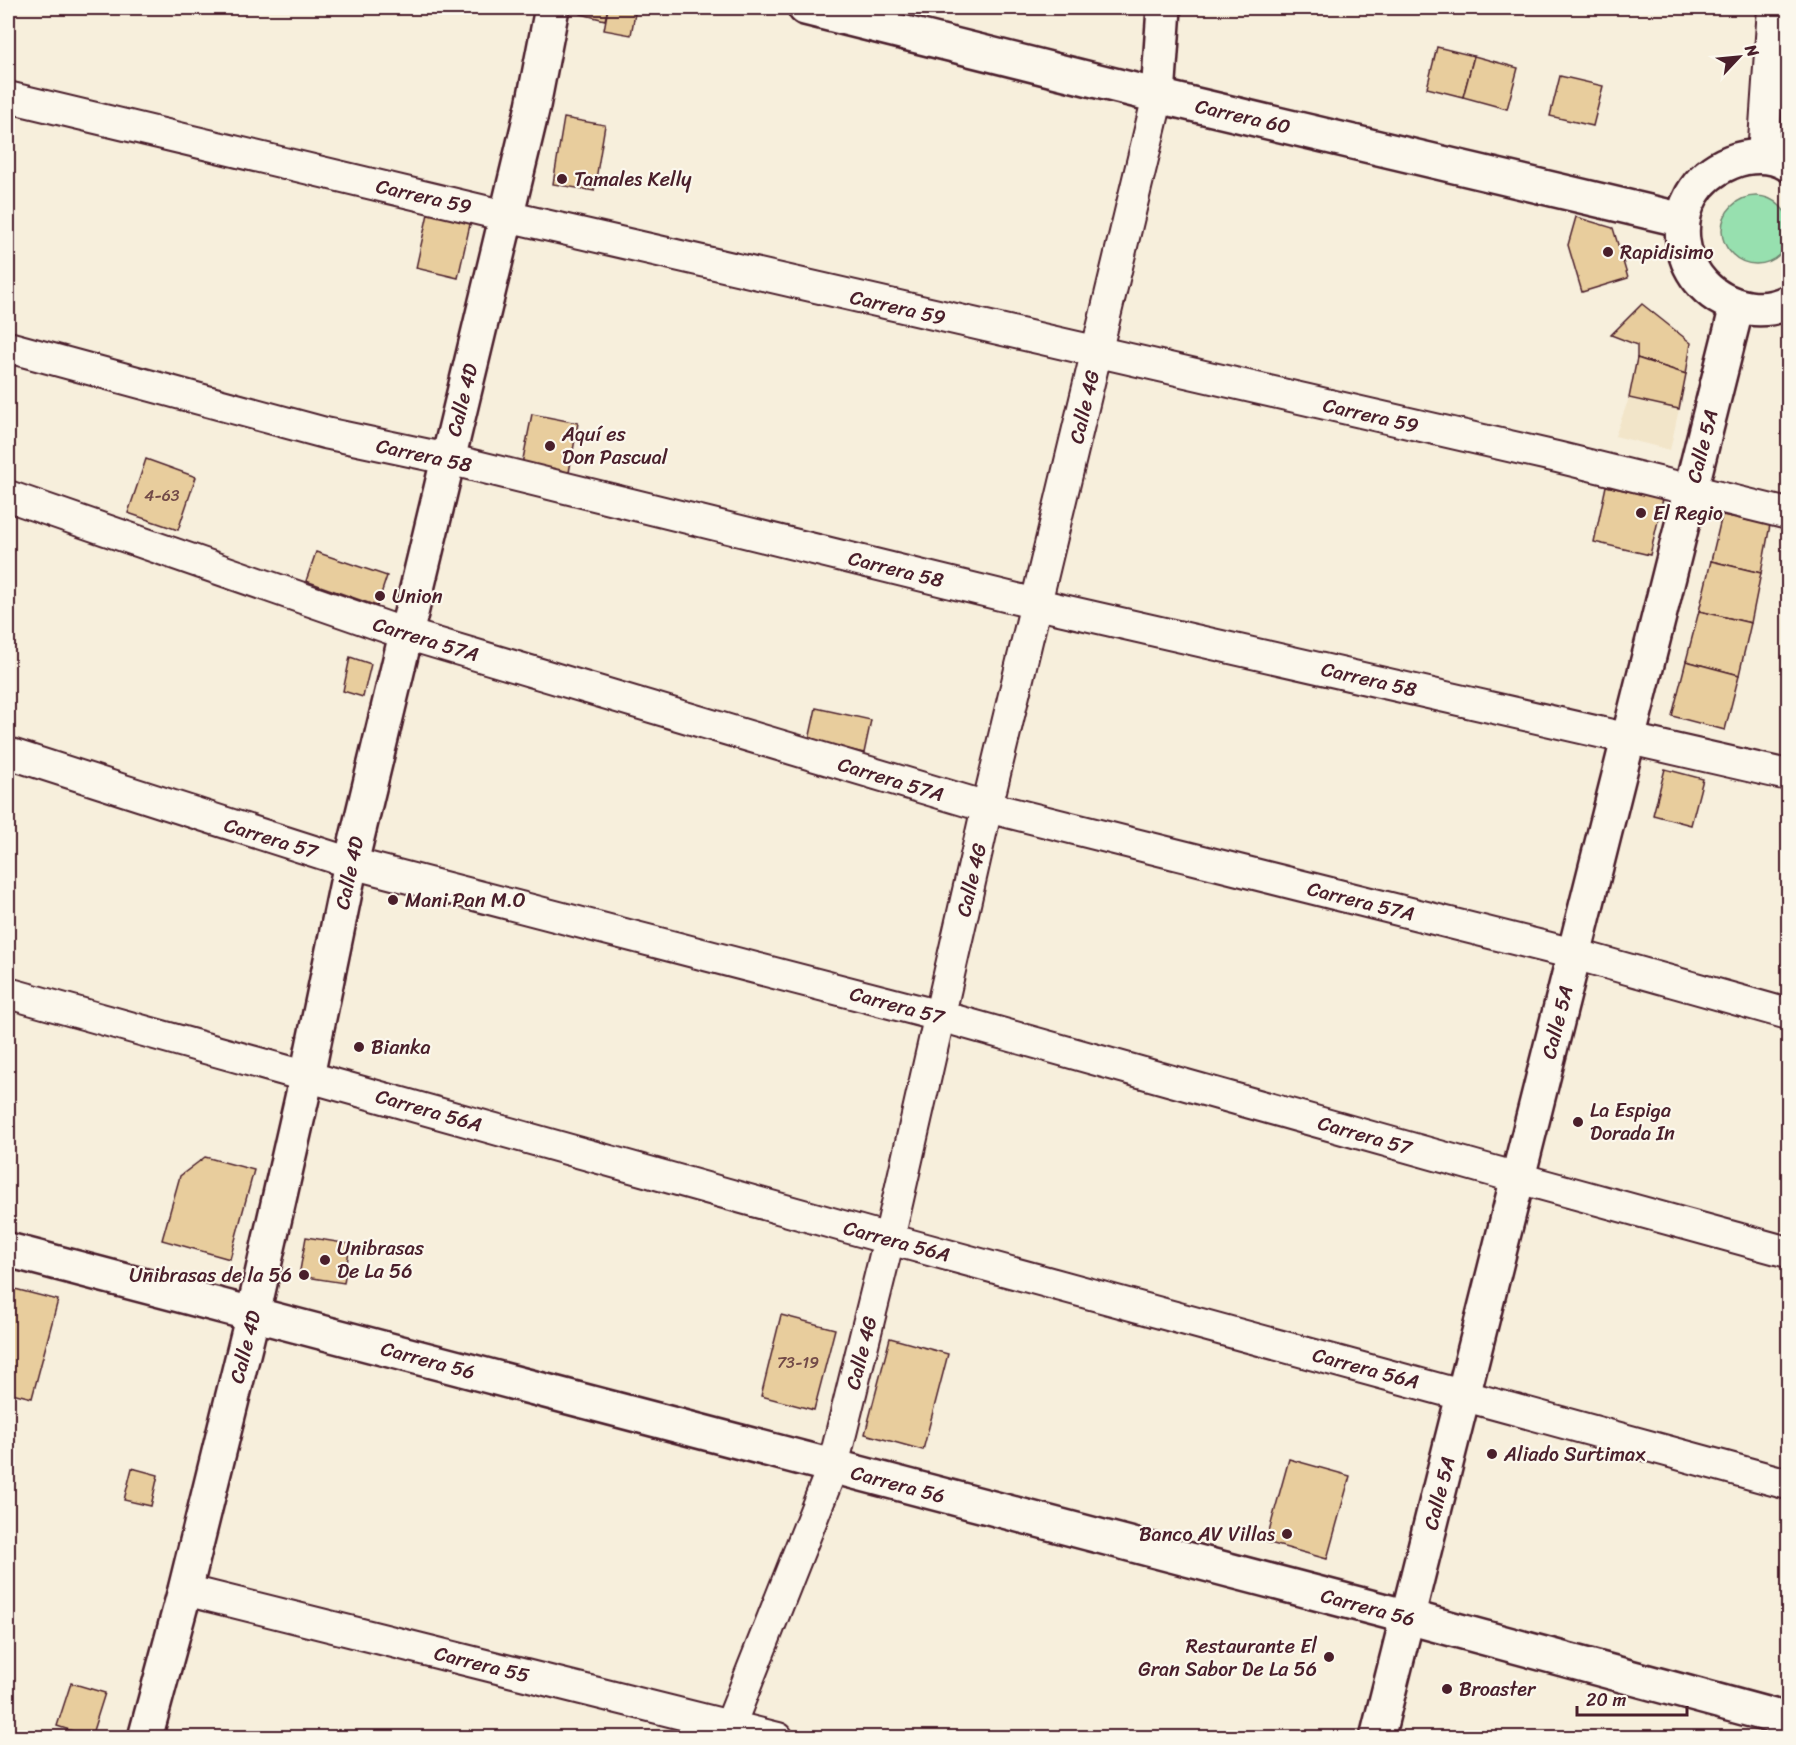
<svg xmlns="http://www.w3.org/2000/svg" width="1796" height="1745" font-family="Sriracha,sans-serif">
<rect width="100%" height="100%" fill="#f7efdc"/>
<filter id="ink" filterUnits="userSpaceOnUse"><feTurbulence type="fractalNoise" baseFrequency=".0167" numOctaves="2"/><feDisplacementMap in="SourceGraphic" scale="12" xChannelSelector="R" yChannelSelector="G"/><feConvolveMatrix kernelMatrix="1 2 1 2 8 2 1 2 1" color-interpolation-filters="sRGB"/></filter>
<g filter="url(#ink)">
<path fill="#f2e5c9" d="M1629 398 1679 409 1670 450 1615 436Z"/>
<circle fill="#97e0af" stroke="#70806d" stroke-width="1.5" cx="1756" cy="230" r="34"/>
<g fill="#e8cd9d" stroke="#4a1f2b" stroke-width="1.5">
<path d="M583 8H608L605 20 581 14Z"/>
<path d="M608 8H636L631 35 604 30Z"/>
<path d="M1437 47 1474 56 1463 97 1427 88Z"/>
<path d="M1474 56 1518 68 1507 109 1463 97Z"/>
<path d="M1560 76 1603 86 1593 126 1550 116Z"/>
<path d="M564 118 605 125 594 191 553 184Z"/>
<path d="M429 209 471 220 458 278 416 268Z"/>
<path d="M1576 217 1613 228 1628 278 1582 292 1568 245Z"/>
<path d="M1642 304 1691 343 1686 374 1637 358V345L1611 335Z"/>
<path d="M1637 358 1686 374 1679 409 1629 398Z"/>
<path d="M532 414 578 423 568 478 521 469Z"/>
<path d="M146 459 196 477 178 530 128 513Z"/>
<path d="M1606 486 1663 499 1650 555 1594 542Z"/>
<path d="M1722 515 1770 525 1761 573 1711 561Z"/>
<path d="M316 552 387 576 377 606 306 581Z"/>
<path d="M1711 561 1761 573 1751 623 1699 611Z"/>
<path d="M1699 611 1751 623 1739 675 1686 661Z"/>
<path d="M350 657 371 664 363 697 343 691Z"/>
<path d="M1686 661 1739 675 1725 730 1672 716Z"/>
<path d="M816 708 871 720 864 753 809 740Z"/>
<path d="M1665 769 1703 779 1691 825 1653 815Z"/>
<path d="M205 1157 254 1170 230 1259 162 1240 180 1176Z"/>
<path d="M306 1237 350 1244 344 1283 299 1276Z"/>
<path d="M11 1288 58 1300 32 1398 8 1392V1303Z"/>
<path d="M781 1315 835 1329 814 1410 761 1396Z"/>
<path d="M890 1338 948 1354 923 1450 865 1434Z"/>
<path d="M1289 1459 1350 1476 1327 1559 1266 1542Z"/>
<path d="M132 1468 158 1475 151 1506 124 1500Z"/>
<path d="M71 1683 105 1693 91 1737 57 1726Z"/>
</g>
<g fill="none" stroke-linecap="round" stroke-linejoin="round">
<g stroke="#4a1f2b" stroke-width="34">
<g id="minor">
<path d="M8 97 506 216 1557 457 1788 514"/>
<path d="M1763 156 1773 8"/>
<path d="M8 347 325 433 448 459 1037 604 1788 775"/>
<path d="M8 496 406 634 987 807 1574 954 1788 1014"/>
<path d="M8 753 351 863 940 1016 1518 1178 1788 1252"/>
<path d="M8 993 889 1239 1788 1484"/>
<path d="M185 1590 778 1738"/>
<path d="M725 1738 833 1466 889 1239 987 807 1158 96"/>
</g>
</g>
<g stroke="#4a1f2b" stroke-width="38">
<g id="tertiary">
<path d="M805 8 1158 96 1683 220"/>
<path d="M1158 96 1164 8"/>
<path d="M1788 164C1771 154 1749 155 1731 162 1657 191 1671 296 1749 308 1762 310 1776 308 1788 302"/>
<path d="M8 1250 1408 1617 1788 1720"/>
<path d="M145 1738 185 1590 253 1314 307 1076 351 863 533 106 552 8"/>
<path d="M1377 1738 1737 306"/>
</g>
</g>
<use href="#minor" stroke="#fbf7ec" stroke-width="30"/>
<use href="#tertiary" stroke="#fbf7ec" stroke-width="33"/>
</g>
</g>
<g fill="#4a1f2b" stroke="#fbf7ec" stroke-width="2">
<circle cx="562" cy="179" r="6"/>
<circle cx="1608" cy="252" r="6"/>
<circle cx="550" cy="446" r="6"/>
<circle cx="1641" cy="513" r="6"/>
<circle cx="380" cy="596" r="6"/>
<circle cx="393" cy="900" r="6"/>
<circle cx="359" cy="1047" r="6"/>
<circle cx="1578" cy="1122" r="6"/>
<circle cx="325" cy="1260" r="6"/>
<circle cx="304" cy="1275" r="6"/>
<circle cx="1492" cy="1454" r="6"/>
<circle cx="1287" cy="1534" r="6"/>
<circle cx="1329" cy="1657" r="6"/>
<circle cx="1447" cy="1689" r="6"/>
</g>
<g text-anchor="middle" stroke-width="4.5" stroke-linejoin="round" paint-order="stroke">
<g font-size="16" fill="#724a48">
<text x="162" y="501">4-63</text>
<text x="798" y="1368">73-19</text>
</g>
<g font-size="20" fill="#4a1f2b" stroke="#fbf7ec">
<text transform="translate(1243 116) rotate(13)" y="7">Carrera 60</text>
<text transform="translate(424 196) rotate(13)" y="7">Carrera 59</text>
<text transform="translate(898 307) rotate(13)" y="7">Carrera 59</text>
<text transform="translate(462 400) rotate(-76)" y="7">Calle 4D</text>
<text transform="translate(1084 407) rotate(-77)" y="7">Calle 4G</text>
<text transform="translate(1371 415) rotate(13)" y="7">Carrera 59</text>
<text transform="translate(1702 446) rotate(-76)" y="7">Calle 5A</text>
<text transform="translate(424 455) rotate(12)" y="7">Carrera 58</text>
<text transform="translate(896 569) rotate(14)" y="7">Carrera 58</text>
<text transform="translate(426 639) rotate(17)" y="7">Carrera 57A</text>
<text transform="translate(1369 679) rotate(13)" y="7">Carrera 58</text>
<text transform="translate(891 779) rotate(17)" y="7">Carrera 57A</text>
<text transform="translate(271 838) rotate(17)" y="7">Carrera 57</text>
<text transform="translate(349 873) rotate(-78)" y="7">Calle 4D</text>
<text transform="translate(971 880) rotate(-77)" y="7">Calle 4G</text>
<text transform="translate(1361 901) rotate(14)" y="7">Carrera 57A</text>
<text transform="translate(897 1005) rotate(15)" y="7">Carrera 57</text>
<text transform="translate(1557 1022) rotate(-76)" y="7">Calle 5A</text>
<text transform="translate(429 1110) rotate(16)" y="7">Carrera 56A</text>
<text transform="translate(1365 1135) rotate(16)" y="7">Carrera 57</text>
<text transform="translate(897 1241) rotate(15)" y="7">Carrera 56A</text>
<text transform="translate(245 1347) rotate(-76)" y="7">Calle 4D</text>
<text transform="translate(861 1353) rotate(-76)" y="7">Calle 4G</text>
<text transform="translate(428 1360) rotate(15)" y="7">Carrera 56</text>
<text transform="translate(1366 1368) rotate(15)" y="7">Carrera 56A</text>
<text transform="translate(898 1484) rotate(15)" y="7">Carrera 56</text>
<text transform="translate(1439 1493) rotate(-76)" y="7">Calle 5A</text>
<text transform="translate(1368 1607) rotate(15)" y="7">Carrera 56</text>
<text transform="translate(482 1664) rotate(14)" y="7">Carrera 55</text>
</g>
<g font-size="20" fill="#4a1f2b" stroke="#fbf7ec" text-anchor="start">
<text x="574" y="186">Tamales Kelly</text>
<text x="1620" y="259">Rapidisimo</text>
<text x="562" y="441">Aquí es<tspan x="562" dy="23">Don Pascual</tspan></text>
<text x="1653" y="520">El Regio</text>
<text x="392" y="603">Union</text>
<text x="405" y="907">Mani Pan M.O</text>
<text x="371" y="1054">Bianka</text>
<text x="1590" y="1117">La Espiga<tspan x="1590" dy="23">Dorada In</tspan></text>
<text x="337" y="1255">Unibrasas<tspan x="337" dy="23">De La 56</tspan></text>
<text x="292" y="1282" text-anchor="end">Unibrasas de la 56</text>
<text x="1504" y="1461">Aliado Surtimax</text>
<text x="1275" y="1541" text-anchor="end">Banco AV Villas</text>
<text x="1317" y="1653" text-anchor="end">Restaurante El<tspan x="1317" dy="23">Gran Sabor De La 56</tspan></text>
<text x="1459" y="1696">Broaster</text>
</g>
</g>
<rect width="1796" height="1745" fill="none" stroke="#fbf7ec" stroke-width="30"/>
<rect x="15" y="15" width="1766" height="1715" fill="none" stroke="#4a1f2b" stroke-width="2" filter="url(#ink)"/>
<g transform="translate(1739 57) rotate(64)" stroke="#fbf7ec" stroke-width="4.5" paint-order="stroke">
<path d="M0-4.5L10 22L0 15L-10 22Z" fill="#4a1f2b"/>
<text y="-9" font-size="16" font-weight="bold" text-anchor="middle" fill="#4a1f2b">N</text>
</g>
<path d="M1577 1706v9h110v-9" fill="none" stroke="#4a1f2b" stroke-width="3"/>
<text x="1586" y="1706" font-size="18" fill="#4a1f2b" stroke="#fbf7ec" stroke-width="4.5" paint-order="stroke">20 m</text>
</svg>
